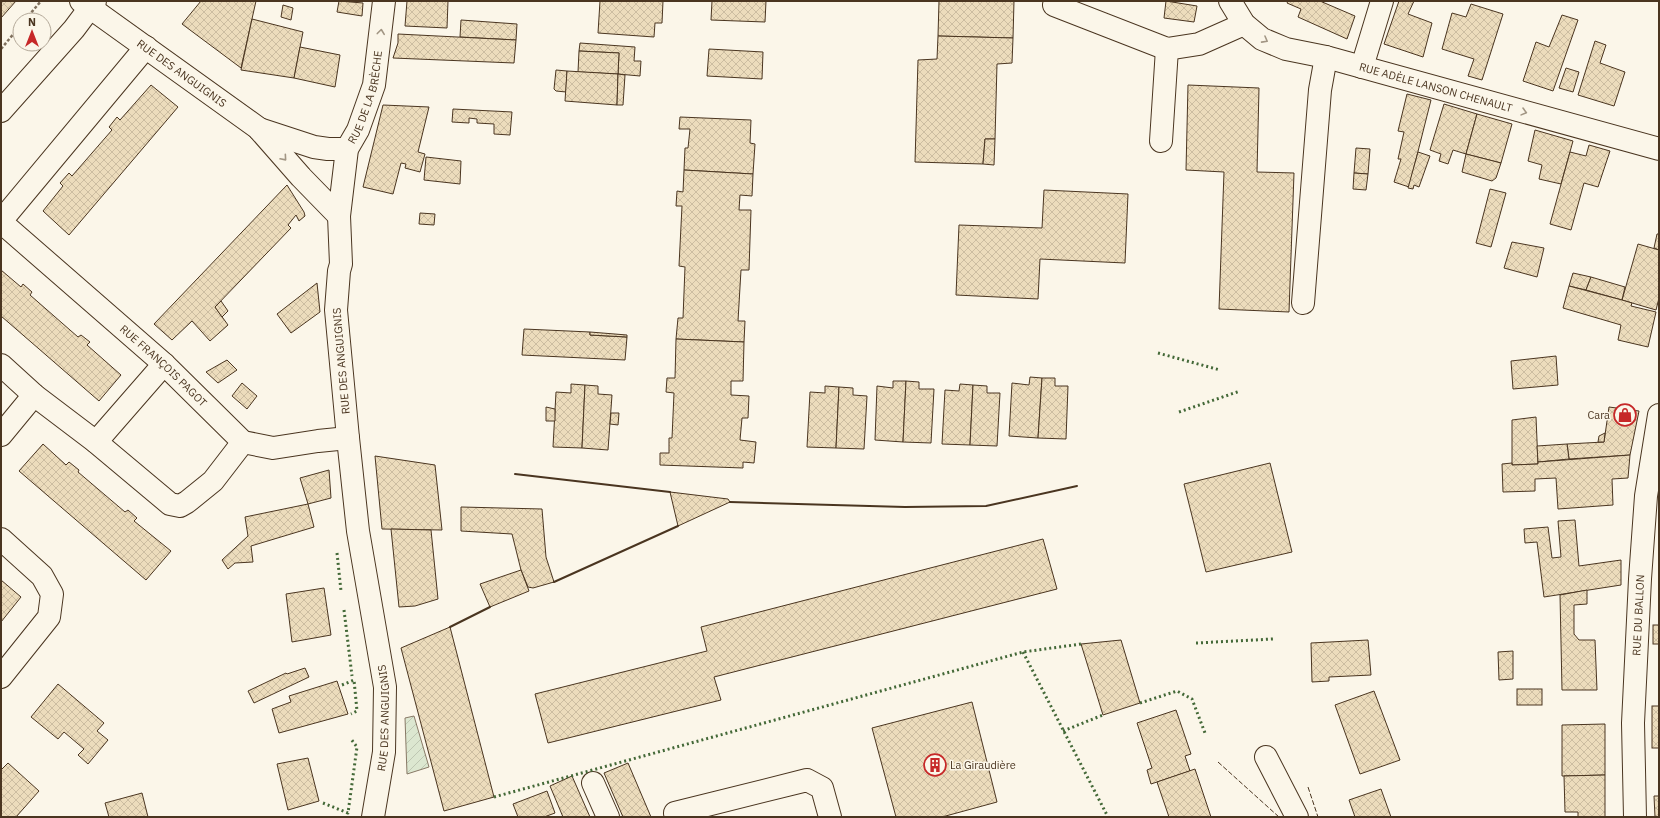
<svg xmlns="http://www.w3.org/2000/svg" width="1660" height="818" font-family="'IBM Plex Sans',sans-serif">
<defs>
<pattern id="garden-furrows" width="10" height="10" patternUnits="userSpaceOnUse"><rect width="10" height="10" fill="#dce7d0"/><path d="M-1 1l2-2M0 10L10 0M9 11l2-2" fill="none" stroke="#bec7b2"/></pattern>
<pattern id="building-cross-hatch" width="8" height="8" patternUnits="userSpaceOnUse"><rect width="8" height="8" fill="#ecdcbc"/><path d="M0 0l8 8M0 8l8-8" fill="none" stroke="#ccbda1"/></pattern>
</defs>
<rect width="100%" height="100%" fill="#fbf6e9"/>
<path fill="url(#garden-furrows)" stroke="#887966" d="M414 716 429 767 407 774 405 718Z"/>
<g fill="url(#building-cross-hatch)" stroke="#4a3520">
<path d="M1 1H16L1 18Z"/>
<path d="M201 1H256L241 68 182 24Z"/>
<path d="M339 1 363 3 362 16 337 12Z"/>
<path d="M407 1H448L447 28 405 26Z"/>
<path d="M600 1H663L662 23H655L654 37 598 33Z"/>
<path d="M712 1H766L765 22 711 20Z"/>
<path d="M939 1H1014L1013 38 938 36Z"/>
<path d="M1166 1 1197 6 1194 22 1164 18Z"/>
<path d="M1288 1H1320L1355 16 1347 39 1298 17 1301 9 1287 3Z"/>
<path d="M1399 1H1414L1408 14 1432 23 1423 57 1384 44Z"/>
<path d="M1471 4 1503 14 1482 80 1468 76 1474 59 1442 49 1452 13 1466 17Z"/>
<path d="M283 5 293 8 291 20 281 17Z"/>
<path d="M1562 15 1578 20 1553 91 1523 81 1536 42 1549 47Z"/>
<path d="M252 19 303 32 294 78 241 70Z"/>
<path d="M461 20 517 24 516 40 460 37Z"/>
<path d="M398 34 516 40 514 63 393 58 398 43Z"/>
<path d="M938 36 1013 38 1012 63 997 64 995 139H985L983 164 915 162 918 60 937 59Z"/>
<path d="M1595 41 1606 45 1600 63 1625 72 1614 106 1578 95Z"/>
<path d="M580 43 635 47 634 61H641L640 76 618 74 619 53 579 51Z"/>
<path d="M300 47 340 55 335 87 294 78Z"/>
<path d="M709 49 763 52 762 79 707 76Z"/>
<path d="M579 51 619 53 618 74 578 72Z"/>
<path d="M1566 68 1579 72 1573 92 1559 88Z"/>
<path d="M556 70 567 71 566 92 556 91 554 89Z"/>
<path d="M567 71 618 74 617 105 565 101Z"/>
<path d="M618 74 625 75 623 105H617Z"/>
<path d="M151 85 178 107 69 235 43 211 63 186 60 183 69 173 72 176 112 130 109 127 117 117 120 120Z"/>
<path d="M1188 85 1259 88 1257 172 1294 173 1289 312 1219 309 1224 172 1186 170Z"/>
<path d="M1407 94 1431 100 1409 187 1394 182 1401 159H1398L1404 132 1398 131Z"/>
<path d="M1444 104 1477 114 1466 154 1453 150 1448 164 1439 161 1441 154 1430 150Z"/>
<path d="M383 105 429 107 418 152 425 154 420 172 405 168 406 164 401 163 393 194 363 187Z"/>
<path d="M453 109 512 112 510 135 494 134V124L477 123V119L469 118V123L452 122Z"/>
<path d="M1477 114 1512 124 1501 163 1466 154Z"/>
<path d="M680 117 751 120 750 143 755 144 753 174 684 170 685 148H688L690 129H679Z"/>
<path d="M1535 130 1573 141 1561 184 1539 179 1542 165 1528 161Z"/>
<path d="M985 139H995L994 165 983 164Z"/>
<path d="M1589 145 1610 151 1598 187 1584 183 1571 230 1550 224 1570 152 1586 156Z"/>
<path d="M1356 148 1370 149 1368 174 1354 173Z"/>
<path d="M1418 152 1430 156 1419 187 1414 185 1413 189 1408 188Z"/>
<path d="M1466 154 1501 163 1496 178 1492 181 1462 172Z"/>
<path d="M426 157 461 161 460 184 424 180Z"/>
<path d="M684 170 753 174 752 196 740 195 739 210H751L749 270H741L738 321H745L744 342 676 339 678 318H683L685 267 679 266 682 206H676L677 191 683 192Z"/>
<path d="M1354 173 1368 174 1366 190 1353 189Z"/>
<path d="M287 185 304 212 305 216 299 221 296 215 288 225 291 228 215 307 228 325 210 341 192 321 172 340 154 324Z"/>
<path d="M1490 189 1506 193 1491 247 1476 243Z"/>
<path d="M1044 190 1128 194 1125 263 1040 259 1038 299 956 295 959 225 1042 228Z"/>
<path d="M420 213 435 214 434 225 419 224Z"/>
<path d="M1657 234H1659V250L1654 248Z"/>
<path d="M1512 242 1544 248 1537 277 1504 268Z"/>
<path d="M1638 244 1659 250V298L1656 310 1622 300Z"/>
<path d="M1 270 21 287 23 284 32 292 30 295 78 337 81 335 90 342 87 345 121 375 99 401 1 316Z"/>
<path d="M1573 273 1591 277 1586 290 1569 286Z"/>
<path d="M1591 277 1625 287 1622 300 1586 290Z"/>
<path d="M317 283 320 312 291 333 277 314Z"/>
<path d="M1569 286 1622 300 1632 303 1631 306 1656 312 1648 347 1618 340 1621 325 1563 308Z"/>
<path d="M221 301 228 311 222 317 215 307Z"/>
<path d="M524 329 590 332V335L627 337 625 360 522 355Z"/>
<path d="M590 332 627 335V337L590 335Z"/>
<path d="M676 339 744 342 743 381H731V395L749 396 748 418H742L740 440 756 442 754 463 743 462V468L660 465V453H669V438H672L674 393 666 392 667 378H675Z"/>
<path d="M1556 356 1558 385 1513 389 1511 361Z"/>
<path d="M227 360 237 370 218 383 206 372Z"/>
<path d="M1030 377 1042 378 1038 438 1009 436 1012 383 1029 385Z"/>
<path d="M1042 378H1055V386H1068L1066 439 1038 438Z"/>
<path d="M893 381H906L903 442 875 440 877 386 893 388Z"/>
<path d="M906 381 919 382V389H934L931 443 903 442Z"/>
<path d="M242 383 257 396 247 409 232 396Z"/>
<path d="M571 384 585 385 582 448 553 447 556 392 571 393Z"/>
<path d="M960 384 973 385 970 445 942 444 945 390 959 391Z"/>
<path d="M585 385 598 386V394L612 395 608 450 582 448Z"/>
<path d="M973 385 987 386V393H1000L997 446 970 445Z"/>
<path d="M825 386 839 387 836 448 807 447 810 392 825 393Z"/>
<path d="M839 387 853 388V395L867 396 864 449 836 448Z"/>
<path d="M546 407 555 409V421H546Z"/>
<path d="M1609 407 1639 411 1630 455 1569 459 1567 444 1604 442Z"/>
<path d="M611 413H619L618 425 610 424Z"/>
<path d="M1536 417 1538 464 1512 465V420Z"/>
<path d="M1605 433 1604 442H1598L1599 436Z"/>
<path d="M43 444 66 465 69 462 79 470 78 472 125 512 128 510 137 518 134 521 171 551 146 580 19 471Z"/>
<path d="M1567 444 1569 459 1538 462 1537 446Z"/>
<path d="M1630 455 1628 478 1612 479 1613 505 1558 509 1556 478 1535 479V491L1503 492 1502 464 1512 463V465L1538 464V462Z"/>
<path d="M375 456 435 465 442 530 382 529Z"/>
<path d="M1270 463 1292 552 1206 572 1184 484Z"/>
<path d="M329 470 331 498 308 504 300 478Z"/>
<path d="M670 492 728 499 730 502 678 526Z"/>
<path d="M308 504 314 527 251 546 253 562 235 563 228 569 222 560 248 536 245 517Z"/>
<path d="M461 507 542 509 546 557 554 582 533 588 528 587 521 570 512 534 461 531Z"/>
<path d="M1575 520 1579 566 1621 560V585L1544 597 1537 542 1525 543 1524 529 1548 527 1552 558 1561 557 1558 521Z"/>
<path d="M391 529 431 530 438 599 415 606 399 607Z"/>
<path d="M1043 539 1057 589 714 677 721 700 548 743 535 694 707 651 701 627Z"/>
<path d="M521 570 529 591 490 607 480 584Z"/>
<path d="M1 580 21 597 1 622Z"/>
<path d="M324 588 331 635 292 642 286 594Z"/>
<path d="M1587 590V604L1574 605V634L1579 640H1595L1597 690H1562L1560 595Z"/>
<rect x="1653" y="625" width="6" height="19"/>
<path d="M450 627 494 797 444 811 401 648Z"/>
<path d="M1121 640 1140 703 1103 715 1081 644Z"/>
<path d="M1368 640 1371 675 1329 677V681L1312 682 1311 643Z"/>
<path d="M1513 651V679L1499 680 1498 652Z"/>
<path d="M305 668 309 677 254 703 248 691 286 673 287 674Z"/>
<path d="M337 681 348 714 279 733 272 709 291 702 289 696Z"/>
<path d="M58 684 104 723 97 731 108 740 88 764 78 755 84 749 64 732 58 739 31 717Z"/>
<rect x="1517" y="689" width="25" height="16"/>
<path d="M1374 691 1400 760 1360 774 1335 705Z"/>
<path d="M972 702 997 802 942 817H896L872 728Z"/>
<rect x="1652" y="706" width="7" height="42"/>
<path d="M1176 710 1191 754 1185 756 1190 771 1151 784 1147 770 1152 768 1137 723Z"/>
<path d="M1605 724V775L1562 776V725Z"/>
<path d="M308 758 319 801 288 810 277 764Z"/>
<path d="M8 763 39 791 16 817H1V770Z"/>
<path d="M628 763 651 817H623L604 773Z"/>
<path d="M1195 769 1211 817H1169L1157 782Z"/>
<path d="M1605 775V817H1578V812H1565L1564 776Z"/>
<path d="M572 776 590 817H563L550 786Z"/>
<path d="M1381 789 1391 817H1355L1349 800Z"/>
<path d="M547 791 555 813 544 817H518L513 804Z"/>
<path d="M142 793 148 817H109L105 803Z"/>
<path d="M1654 796H1659V817H1655Z"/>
</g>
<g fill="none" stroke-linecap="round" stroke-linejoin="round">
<g stroke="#4a3520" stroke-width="24">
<g id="minor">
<path id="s1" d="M81 1 258 128 301 177 339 216"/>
<path id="s2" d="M1230 1 1244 24 1262 39 1286 49 1326 57 1659 149"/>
<path d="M1054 5 1167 49 1199 44 1244 24"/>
<path d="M1362 67 1382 1"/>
<path d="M1 111 74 29 95 1"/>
<path d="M259 129 314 147 328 149H347"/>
<path d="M1161 141 1167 49"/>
<path d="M1 221 146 47"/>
<path id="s3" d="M1 222 164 364 243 442 273 448 318 441 348 438"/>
<path d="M1303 303 1320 90 1326 57"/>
<path d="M1 365 34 395 96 442 170 504 180 506 187 502 213 481 243 442"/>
<path d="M1 435 34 395"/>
<path d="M96 442 164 364"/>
<path d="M1 539 42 576 52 594 49 617 1 677"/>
<path d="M1266 757 1297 817"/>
<path d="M593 783 608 817"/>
<path d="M675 813 807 780 822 788 830 817"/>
<path id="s4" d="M373 817 384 752 385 687 358 531 348 438 336 310 339 271 341 264 339 216 347 149 358 130 374 85 384 1"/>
<path id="s5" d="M1635 817 1633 723 1640 579 1646 496 1659 415"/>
</g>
</g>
<g stroke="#7f6f5c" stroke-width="2.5" stroke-dasharray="3 2" stroke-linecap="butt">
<path d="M25 20 41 1"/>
<path d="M1 49 20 26"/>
</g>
<use href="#minor" stroke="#fbf6e9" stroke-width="22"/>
<g stroke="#436837" stroke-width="3" stroke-dasharray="2 3" stroke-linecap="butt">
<path d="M1158 353 1220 370"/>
<path d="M1179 412 1240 391"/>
<path d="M337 553 341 591"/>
<path d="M344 610 352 676"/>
<path d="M1196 643 1273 639"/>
<path d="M1023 652 1108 817"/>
<path d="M342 685 354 680 357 711 351 714"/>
<path d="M1140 703 1177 691 1192 699 1205 733"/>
<path d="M1063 731 1103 715"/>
<path d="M494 797 1023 652 1081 644"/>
<path d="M323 803 348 813 357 747 351 739"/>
</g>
<g stroke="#4a3520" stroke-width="1" stroke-dasharray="5 2" stroke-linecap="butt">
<path d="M1218 762 1279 817"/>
<path d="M1308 787 1318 817"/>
</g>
<g stroke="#4a3520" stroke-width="2">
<path d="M515 474 670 492"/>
<path d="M730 502 905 507 986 506 1077 486"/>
<path d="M554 582 678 526"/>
<path d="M450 627 490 607"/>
</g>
</g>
<defs><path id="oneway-chevron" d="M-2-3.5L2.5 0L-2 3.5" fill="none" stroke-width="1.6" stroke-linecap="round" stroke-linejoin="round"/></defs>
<g stroke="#a29684">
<use href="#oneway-chevron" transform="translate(381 32) rotate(-83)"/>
<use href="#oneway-chevron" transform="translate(1265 40) rotate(29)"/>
<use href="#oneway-chevron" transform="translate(1524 112) rotate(15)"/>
<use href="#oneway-chevron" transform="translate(284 158) rotate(49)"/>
</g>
<defs>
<g id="shop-ring" transform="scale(1.15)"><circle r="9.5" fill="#fbf6e9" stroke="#c62828" stroke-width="1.5"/><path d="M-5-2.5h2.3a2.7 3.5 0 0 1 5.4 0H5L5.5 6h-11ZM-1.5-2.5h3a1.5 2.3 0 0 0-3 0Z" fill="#c62828"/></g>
<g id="building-ring" transform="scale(1.15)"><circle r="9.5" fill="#fbf6e9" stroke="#c62828" stroke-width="1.5"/><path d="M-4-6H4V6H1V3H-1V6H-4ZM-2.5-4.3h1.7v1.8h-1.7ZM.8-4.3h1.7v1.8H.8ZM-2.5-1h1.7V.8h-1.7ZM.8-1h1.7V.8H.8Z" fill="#c62828"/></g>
</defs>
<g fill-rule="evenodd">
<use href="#shop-ring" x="1625" y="415"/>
<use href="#building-ring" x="935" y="765"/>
</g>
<g text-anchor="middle" stroke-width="3" stroke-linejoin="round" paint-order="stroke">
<g font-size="11" fill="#4a3520" stroke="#fbf6e9">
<text dy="4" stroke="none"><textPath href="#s1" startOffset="124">RUE DES ANGUIGNIS</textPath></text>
<text dy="4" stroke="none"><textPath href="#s2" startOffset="231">RUE ADÈLE LANSON CHENAULT</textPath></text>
<text dy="4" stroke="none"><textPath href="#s4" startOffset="729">RUE DE LA BRÈCHE</textPath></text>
<text transform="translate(341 361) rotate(-95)" y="4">RUE DES ANGUIGNIS</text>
<text dy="4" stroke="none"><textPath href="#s3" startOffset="217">RUE FRANÇOIS PAGOT</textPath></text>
<text dy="4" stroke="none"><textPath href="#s5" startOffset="202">RUE DU BALLON</textPath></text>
<text dy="4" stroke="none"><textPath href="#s4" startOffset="100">RUE DES ANGUIGNIS</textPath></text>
</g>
<g font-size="11" fill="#4a3520" stroke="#fbf6e9" text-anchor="end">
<text x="1610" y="419">Cara</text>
<text x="950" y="769" text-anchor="start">La Giraudière</text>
</g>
</g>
<rect width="1660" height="818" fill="none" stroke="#4a3520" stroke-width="4"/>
<g transform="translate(32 32)"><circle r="19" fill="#fbf6e9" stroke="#b4a999"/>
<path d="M0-3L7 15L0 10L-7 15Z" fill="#c62828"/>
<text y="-6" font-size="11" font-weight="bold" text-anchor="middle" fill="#4a3520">N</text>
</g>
</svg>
